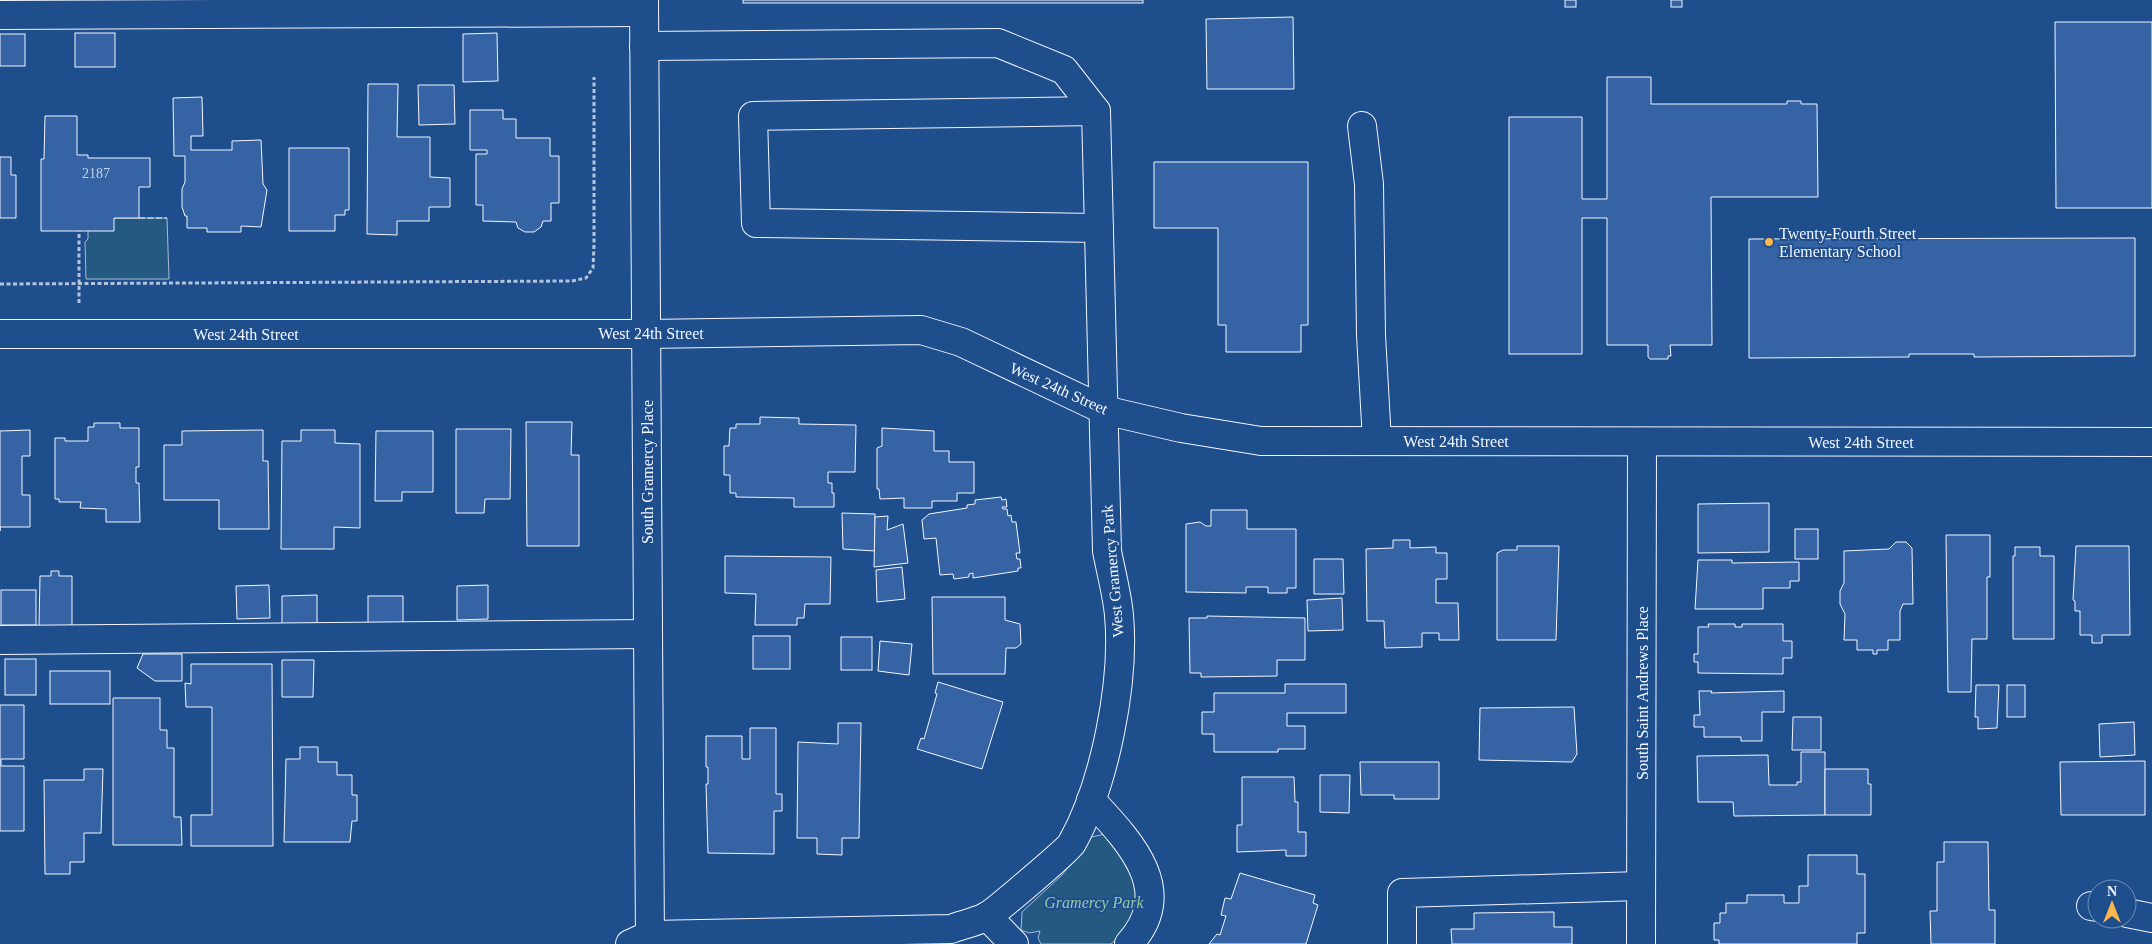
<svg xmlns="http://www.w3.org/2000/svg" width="2152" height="944" font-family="Georgia,serif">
<rect width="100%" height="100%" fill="#1f4e8c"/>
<g fill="#245a82" stroke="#a8bbd7">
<path d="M114 218H167L169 279H86L85 242 88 239V231Z"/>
<path d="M1105 834 1135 870 1137 908 1127 930 1111 944H1041L1038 938 1040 931 1029 933 1021 930 1022 912 1062 875 1091 837Z"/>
</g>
<g fill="#3563a3" stroke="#f2f6ff">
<rect x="743" y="0" width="400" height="3"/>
<rect x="1565" y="0" width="11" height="7"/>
<rect x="1671" y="0" width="11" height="7"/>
<path d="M1293 17 1294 89H1207L1206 19Z"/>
<path d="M2055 22H2152V208H2056Z"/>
<rect x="75" y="33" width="40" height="34"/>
<path d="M497 33 498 81 463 82V34Z"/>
<rect x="0" y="34" width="25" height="32"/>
<path d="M1607 77H1651V104H1787V101H1801V104H1817L1818 197H1711L1712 345H1670L1671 356H1668V359H1650L1648 357V345H1607V218H1582V354H1509V117H1582V199H1607Z"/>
<path d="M368 84H398L397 137H430V177L450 178V207H429V221H397V235L367 234Z"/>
<path d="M418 85H454L455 124 419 125Z"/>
<path d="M202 97 203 136H191V150H232V141L261 140 263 184 267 190 261 227 241 226V232H207V228H187V216H185L182 207V189L185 182V156H174L173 98Z"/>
<path d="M470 110H503V119H516V138H550V156H559V203H551V221H543L541 227 534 232H525L518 228 516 222 483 221V205H476V154H487V150H470Z"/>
<path d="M45 116H77V155H88V158H150V187H139V218H114V231H41V159H44Z"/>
<path d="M289 148H349V210H345V215H335V231H289Z"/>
<path d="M0 157H11V175H16V218H0Z"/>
<path d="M1154 162H1308V325H1301V352H1226V325H1218V228H1154Z"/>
<path d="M2135 238V356L1974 357V354H1909V357L1749 358V239Z"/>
<path d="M760 417 799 418V424L856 425 855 472H828V483H832V493H834V507H794V498L736 497V493H730V475H724V446H729L730 428H736V424H760Z"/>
<path d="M526 422H572L571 455H579V546H527Z"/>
<path d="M94 423H120V428H139V467H136V483H139L140 522H106V509L80 508 81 502H59V499H55V438H65V441H88V427H94Z"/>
<path d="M882 428 934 431V451H949V462H974V493H957V501H932V508H904V498L880 499 879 489H877V448L882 446Z"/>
<path d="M456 429H511L510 499H485L484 513H456Z"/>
<path d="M30 430V456H22V495H30V527H0V531V431Z"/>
<path d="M263 430V461H268L269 529H219V500H164V445H182V431Z"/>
<path d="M301 430H335V443L360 444V528L334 527V549H281L282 441H301Z"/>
<path d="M376 431H433V492H402V501H375Z"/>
<path d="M1001 497 1002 500 1006 499 1007 507H1002L1003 509H1007L1008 516 1011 515 1012 522H1016L1020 553H1016L1017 559H1020L1021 568H1018V571L973 578V573L969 574V577L954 579 953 574 940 575 936 538 924 539 922 520 929 514 967 508V505L975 504V500Z"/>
<path d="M1769 503V552L1698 553V504Z"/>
<path d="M1211 510H1247V529H1296V588H1287V593H1268V587H1246V593L1186 592V524L1200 522 1206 526H1211Z"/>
<path d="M842 513 875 514V551L843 549Z"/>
<path d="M888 516 887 530 903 524 908 563 874 567 875 517Z"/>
<rect x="1795" y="529" width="23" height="30"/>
<path d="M1946 535H1990V577H1987V639H1972L1971 692H1948Z"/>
<path d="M1393 540H1410V548L1436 547V553H1447V579H1436V603H1458L1459 640H1439V633H1422V647L1385 648 1384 621H1367L1366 549 1393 548Z"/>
<path d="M1896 542H1906L1912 548 1913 604H1903L1900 611V640H1888V650H1877V654H1873V650H1857V640H1844L1845 614 1840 604V591L1844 583V551L1889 549Z"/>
<path d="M1517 546H1559L1556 640H1497V553L1503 550H1517Z"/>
<path d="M2076 546H2129L2130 635H2102V643H2092V635H2080V611H2075V601L2073 600Z"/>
<path d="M2015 547H2040V556H2054V639H2013V556H2015Z"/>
<path d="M725 556 831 557 830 604H805L804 618H797V625H755L756 594 725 593Z"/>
<path d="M1314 559H1343L1344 594H1314Z"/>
<path d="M1698 560H1732V563L1799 562V581H1790V588H1763V609H1695Z"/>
<path d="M902 567 905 599 877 602 876 570Z"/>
<path d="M51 571H59V576H72V627H39L40 576H51Z"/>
<path d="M269 585 270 618 237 619 236 586Z"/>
<path d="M488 585V619L457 620V586Z"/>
<rect x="1" y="590" width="35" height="35"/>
<path d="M317 595V627H282V596Z"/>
<rect x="368" y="596" width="35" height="31"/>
<path d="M932 597H1005V620L1020 624 1021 644 1016 648H1006L1005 674H933Z"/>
<path d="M1342 598 1343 630 1308 631 1307 600Z"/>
<path d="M1207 616 1305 618V660H1277V676L1201 677V673H1190L1189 618H1207Z"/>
<path d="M1708 624H1735V627H1742V624H1783V641H1792V658H1783V674L1698 673V662H1694V654H1698V627H1709Z"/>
<rect x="753" y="636" width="37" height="33"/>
<rect x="841" y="637" width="31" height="33"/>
<path d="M880 641 912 644 909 675 878 671Z"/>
<path d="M143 654H182V681H155L137 668Z"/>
<rect x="5" y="659" width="31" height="36"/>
<path d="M282 660H314L313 697H282Z"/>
<path d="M191 664H272L273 846H191V815H212V707H186L185 683 191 684Z"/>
<rect x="50" y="671" width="60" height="33"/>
<path d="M938 682 1003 702 982 769 917 749 921 738 924 739 937 694 935 693Z"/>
<path d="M1285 684H1346V713H1287V726H1305V749H1278V752H1214V734H1202V712H1214V693H1285Z"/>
<path d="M1976 685H1999L1997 728 1978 729V717H1975Z"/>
<rect x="2007" y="685" width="18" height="32"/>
<path d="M1699 691H1712L1711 693 1784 691V712H1762V741H1741V737H1704V727H1694V715H1700Z"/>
<path d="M113 698H160V730H167V748H174V817H181L182 845H113Z"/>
<path d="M0 705H24V759H1V766H24V831H0Z"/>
<path d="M1574 707 1577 754 1572 762 1479 760 1480 708Z"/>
<path d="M1793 717H1821V750H1792Z"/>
<path d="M2134 722 2135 755 2100 757 2099 724Z"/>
<path d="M838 723H861L859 838H842V855L817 854V838H797L798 742 838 744Z"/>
<path d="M750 728H776V794H782V811H774V854L708 853 706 784H708V767H706V736H742V759H750Z"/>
<path d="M300 747H318V762H337V775H352V795H357V821H352L350 842H284L286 759H300Z"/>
<path d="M1801 752H1825V815L1734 816 1733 802H1698L1697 756 1768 755 1769 785H1797V782H1801Z"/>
<path d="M2145 761V815H2061L2060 762Z"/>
<path d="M1360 762H1439V799H1394V795H1361Z"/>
<path d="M84 769H103L101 833H84V862H70V874H45L44 780H84Z"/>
<path d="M1825 769H1868V784H1871V815H1825Z"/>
<path d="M1320 775H1350L1349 813 1320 812Z"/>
<path d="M1242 777H1294L1295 802H1298V832H1306V856H1286V850L1237 852V825H1242Z"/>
<path d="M1944 842H1988L1989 910H1995V944H1931L1930 911H1937V862H1944Z"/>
<path d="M1808 855H1857V874H1865V933H1857V944H1719V940H1714V923H1720V913H1726V903H1747V895H1784V903H1799V886H1808Z"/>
<path d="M1240 873 1315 895 1313 903 1318 905 1306 944H1209L1217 934 1220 935 1226 916 1221 915 1225 898 1231 899Z"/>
<path d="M1554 912V927H1572V944H1452L1451 929H1474V913Z"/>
</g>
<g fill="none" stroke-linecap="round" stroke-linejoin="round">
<g stroke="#f2f6ff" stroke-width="30">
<g id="minor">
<path d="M644 0 650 944"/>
<path d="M0 15 644 12"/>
<path d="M1096 111 753 116 756 223 1099 228"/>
<path d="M1362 126 1369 184 1371 335 1377 441"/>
<path d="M0 334H646L921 330 961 342 1104 410 1181 428 1261 441 2152 442"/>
<path d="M0 640 648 634"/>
<path d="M1091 800C1129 841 1178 890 1129 944"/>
<path d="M2091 906 2097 907"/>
<path d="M2127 913 2152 918"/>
<path d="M987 916 1014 944"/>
<path d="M630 944 650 935 951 929C962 925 975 922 986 917 995 912 1068 850 1072 843 1105 784 1125 682 1119 615 1117 594 1111 572 1107 551L1096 111 1064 70 998 43 644 46"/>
<path d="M1402 944V893L1641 886"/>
<path d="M1641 944 1642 442"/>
</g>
</g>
<g stroke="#b3c4dc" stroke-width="3" stroke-dasharray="4 2.5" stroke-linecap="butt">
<path d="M0 284 572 281 586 278 593 268 594 245V77"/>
<path d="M79 303V231"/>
</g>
<use href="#minor" stroke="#1f4e8c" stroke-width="28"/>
<path stroke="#f2f6ff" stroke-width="1" stroke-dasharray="6 2.5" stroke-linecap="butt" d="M139 218H167"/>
</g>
<circle fill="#ffb74d" stroke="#1f4e8c" stroke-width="2" cx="1769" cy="242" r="5"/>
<g text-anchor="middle" stroke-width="4" stroke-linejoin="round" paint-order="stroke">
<g font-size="14" fill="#c3d1e8">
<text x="96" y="178">2187</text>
</g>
<g font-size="16" fill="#f2f6ff" stroke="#1f4e8c" text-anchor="start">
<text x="1779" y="239">Twenty-Fourth Street<tspan x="1779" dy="18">Elementary School</tspan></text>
</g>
<g font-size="16" fill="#f2f6ff" stroke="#1f4e8c">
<text x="651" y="339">West 24th Street</text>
<text x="246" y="340">West 24th Street</text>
<text transform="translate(1059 388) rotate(24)" y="6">West 24th Street</text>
<text x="1456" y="447">West 24th Street</text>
<text x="1861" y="448">West 24th Street</text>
<text transform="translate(647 472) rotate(-90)" y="6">South Gramercy Place</text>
<text transform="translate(1112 571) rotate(-95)" y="6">West Gramercy Park</text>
<text transform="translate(1642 693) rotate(-90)" y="6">South Saint Andrews Place</text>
</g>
<g font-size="16" font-style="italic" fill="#97c8a6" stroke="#1f4e8c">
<text x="1094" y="908">Gramercy Park</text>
</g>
</g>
<g transform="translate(2112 904)"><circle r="24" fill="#1f4e8c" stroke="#7391ba"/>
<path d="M0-4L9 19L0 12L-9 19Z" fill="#ffb74d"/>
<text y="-8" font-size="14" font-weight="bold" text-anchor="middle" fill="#f2f6ff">N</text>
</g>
</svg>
